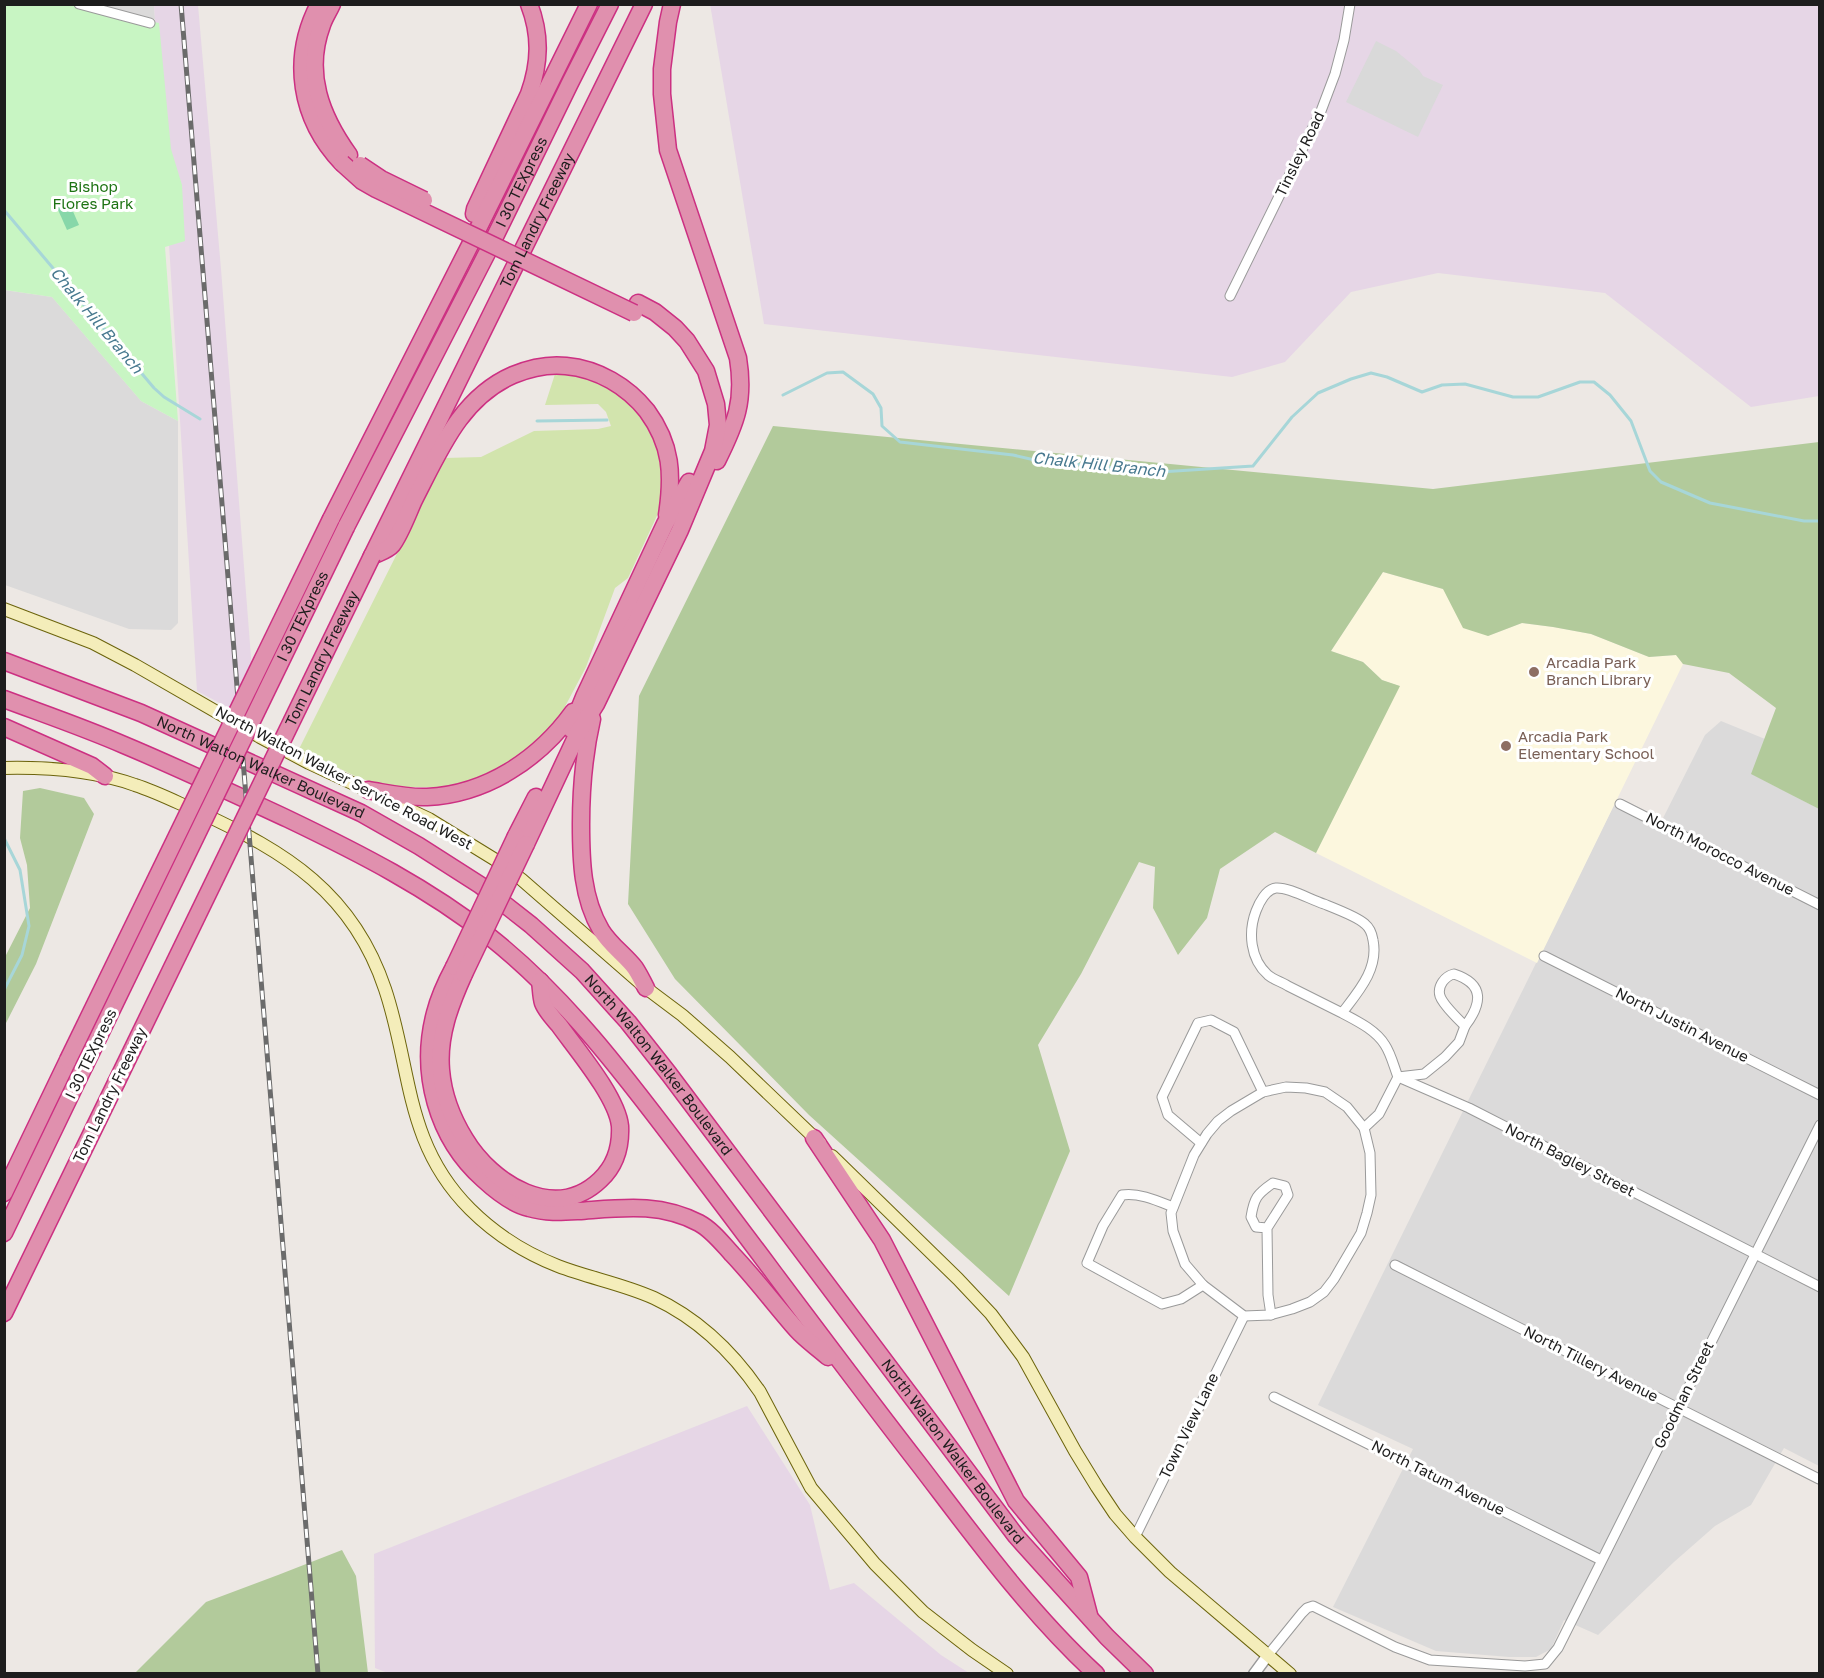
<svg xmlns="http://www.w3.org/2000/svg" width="1824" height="1678" font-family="'Golos Text',sans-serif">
<rect width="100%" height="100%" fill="#ede8e4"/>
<g fill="#dbdada">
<path d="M97 5H154L155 19 108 7Z"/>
<path d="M4 290 52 297 141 401 178 421V623L171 630 129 629 5 585Z"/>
<path d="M1721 721 1765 739 1752 774 1819 809V1466L1784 1448 1751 1505 1715 1526 1674 1562 1598 1635 1564 1620 1551 1649 1536 1657H1509L1436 1651 1333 1607 1413 1449 1318 1405 1614 805 1657 830 1705 735Z"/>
</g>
<g fill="#e6d6e6">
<path d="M710 4 1819 5V396L1751 407 1605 293 1438 273 1351 292 1285 362 1232 377 764 324Z"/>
<path d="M154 5H198L221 269 256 722 197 691Z"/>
<path d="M747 1406 810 1505 830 1590 854 1583 941 1655 969 1673 390 1674 375 1668 374 1554Z"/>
</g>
<path fill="#fcf7de" d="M1383 572 1443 589 1488 636 1522 623 1553 627 1591 634 1649 657 1676 655 1683 664 1537 963 1316 853 1399 686 1382 680 1363 662 1331 651Z"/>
<path fill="#d2e4ad" d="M555 374H568L593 379 627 398 655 434 664 474 660 509 655 520 628 578 615 588 586 667 560 716 531 747 496 770 470 781 442 787H399L371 782 355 776 299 749 445 458 481 457 534 431 598 429 611 426 606 412 598 404 545 405Z"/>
<g fill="#b2ca9b">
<path d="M773 426 1433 489 1819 442V809L1751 774 1776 708 1729 673 1683 664 1676 655 1649 657 1591 634 1553 627 1522 623 1488 636 1463 628 1443 589 1383 572 1331 651 1363 662 1382 680 1400 686 1316 853 1275 832 1220 869 1207 918 1178 955 1153 908 1155 867 1139 862 1081 974 1038 1045 1070 1151 1009 1296 809 1115 675 979 628 904 639 696Z"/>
<path d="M40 788 84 798 94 814 36 964 5 1025V957L30 908 27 865 20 838 23 791Z"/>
<path d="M342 1550 356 1576 368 1673H135L206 1602 278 1575Z"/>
</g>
<path fill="#c8f5c3" d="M5 5H73L159 23 171 149 182 185 185 241 165 247 178 421 141 401 52 297 5 290Z"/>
<path fill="#87d7a9" d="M67 198 79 225 67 230 55 203Z"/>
<path fill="#d9d9d9" d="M1376 41 1396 51 1419 70 1423 76 1443 85 1418 137 1346 102Z"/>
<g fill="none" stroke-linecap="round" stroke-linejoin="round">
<g stroke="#a7d6d8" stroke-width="3">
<path d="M4 210 154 388 164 397 200 419"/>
<path d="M783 395 827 373 843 372 873 394 881 408 882 426 900 442 1013 455 1039 461 1160 472 1253 466 1292 417 1318 393 1351 379 1371 373 1387 377 1422 392 1442 385 1465 384 1513 397H1538L1580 382H1594L1610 395 1631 421 1650 471 1661 482 1710 503 1804 521H1820"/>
<path d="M537 421 607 420"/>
<path d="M4 838 20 870 29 926 22 955 4 990"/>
</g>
<g stroke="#9a9a9a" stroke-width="11">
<g id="minor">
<path d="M79 4 150 23"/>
<path d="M1230 296 1321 111 1335 74 1344 40 1350 4"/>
<path d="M1620 804 1820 905"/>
<path d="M1544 956 1820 1095"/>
<path d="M1454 974C1485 984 1482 1004 1465 1026 1458 1019 1443 1005 1440 996 1437 986 1445 976 1454 974Z"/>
<path d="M1342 1013C1358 992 1379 969 1373 940 1372 934 1370 928 1365 924 1358 917 1334 908 1324 904 1311 900 1289 887 1276 888 1266 889 1259 903 1256 911 1248 932 1250 959 1268 975 1274 980 1282 982 1288 986 1306 995 1324 1004 1342 1013 1357 1021 1376 1030 1385 1045 1391 1054 1394 1067 1398 1077L1469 1108 1820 1287"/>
<path d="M1286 1087 1306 1088 1325 1092 1347 1107 1364 1128 1370 1153 1371 1195 1367 1213 1361 1233 1334 1279 1324 1292 1310 1302 1292 1309 1270 1315 1244 1316 1203 1285 1185 1264 1173 1231 1171 1213 1194 1155 1207 1134 1218 1121 1231 1111 1263 1092Z"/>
<path d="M1364 1128 1379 1114 1398 1077 1424 1074 1445 1057 1459 1042 1465 1026"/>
<path d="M1201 1143 1168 1115 1162 1097 1198 1023 1211 1020 1234 1032 1263 1092"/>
<path d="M1173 1207C1158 1201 1138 1192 1122 1195L1103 1226 1087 1263 1162 1304 1181 1299 1203 1285"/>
<path d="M1267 1228 1256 1227 1251 1217C1254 1198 1257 1194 1273 1183L1285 1186 1288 1195 1267 1228 1268 1295 1271 1315"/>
<path d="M1395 1265 1819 1479"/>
<path d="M1274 1397 1601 1560"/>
<path d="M1135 1537 1244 1316"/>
<path d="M1268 1655 1302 1613 1307 1608 1313 1606 1395 1647 1430 1660 1525 1666 1545 1664 1558 1648 1820 1125"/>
</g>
</g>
<g stroke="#9a9a9a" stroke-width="13">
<path id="tertiary" d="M1254 1674 1268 1655"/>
</g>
<g stroke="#6c640c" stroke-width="14">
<g id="secondary">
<path d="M4 609 93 643 135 665 260 737 309 763 429 819 494 859 521 879 646 988 682 1015 730 1057 820 1143"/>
<path d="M4 768C49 767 93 770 135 785 157 792 178 803 199 812 286 852 353 893 385 989 412 1069 404 1143 470 1209 495 1234 525 1253 558 1266 589 1278 623 1284 654 1298 699 1319 732 1351 760 1392L811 1488 875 1564 923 1612 972 1650 1007 1674"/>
<path d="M832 1156 958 1279 991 1314 1023 1357 1075 1451 1097 1487 1115 1514 1135 1537 1170 1572 1290 1674"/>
</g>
</g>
<g stroke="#cc3082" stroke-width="19">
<g id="motorway">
<path d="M319 4C290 59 300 119 342 163"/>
<path d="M332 4C329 11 324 18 322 25 304 73 321 116 349 155"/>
<path d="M672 4 668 22 662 69V94L668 150 738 358C745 401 736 423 717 461"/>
<path d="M474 214 475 209 529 94C540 63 541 35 529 4"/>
<path d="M331 519 470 245 589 4"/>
<path id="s1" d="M346 527 487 253 570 83 610 4"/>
<path id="s2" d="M372 556 644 4"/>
<path d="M372 556C378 553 388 550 392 545 400 535 408 513 414 500 439 452 460 398 513 375 530 368 548 364 566 366 598 369 627 386 647 411 672 445 673 475 667 515"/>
<path id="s3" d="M4 661 141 713 361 813 419 846 480 885 531 925 582 971 628 1022 669 1074 1016 1536 1107 1637 1145 1674"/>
<path d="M4 699C44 714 85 728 124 745 179 768 234 794 288 819 359 853 428 888 490 937 567 998 626 1077 685 1155 764 1259 841 1364 921 1467 976 1539 1029 1612 1096 1674"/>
<path d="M592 719C584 754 581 788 581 824 581 860 582 898 601 930 610 945 625 955 635 968 639 974 643 982 646 988"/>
<path d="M4 727 92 766 105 776"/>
<path d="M571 729 584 697 665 524 689 482"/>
<path d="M368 790C387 793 408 798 427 797 487 794 539 759 573 712"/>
<path d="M516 836 536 797"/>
<path d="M526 844 578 733 596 704 680 530 713 451 718 425 716 404 706 371 687 341 675 328 655 312 638 303"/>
<path d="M454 967C446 982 439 997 435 1013 419 1073 437 1138 483 1179 496 1191 512 1204 529 1208 546 1213 561 1212 578 1211 621 1208 659 1202 699 1223 712 1230 722 1243 732 1254 755 1278 775 1305 797 1330 806 1340 818 1348 828 1357"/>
<path d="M464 974C450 1005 438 1036 441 1070 443 1094 452 1118 465 1139 492 1184 555 1223 600 1180 615 1166 621 1147 620 1126 617 1097 577 1050 559 1025 554 1019 546 1011 543 1003 541 997 541 987 540 981"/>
<path d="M814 1138 882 1240 1016 1501 1079 1577 1089 1615"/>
<path d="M4 1193 68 1060"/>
<path d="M4 1233 84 1067"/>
<path d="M4 1313 116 1083"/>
</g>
</g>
<use href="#minor" stroke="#fff" stroke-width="9"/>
<use href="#tertiary" stroke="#fff" stroke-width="10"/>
<use href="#secondary" stroke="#f4edba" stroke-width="12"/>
<use href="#motorway" stroke="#e090ae" stroke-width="16"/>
<g stroke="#6b6b6b" stroke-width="5">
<path id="rail" d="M181 4 318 1674"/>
</g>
<use href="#rail" stroke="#fff" stroke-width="3" stroke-dasharray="9" stroke-linecap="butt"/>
<g stroke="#cc3082" stroke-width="19" stroke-linecap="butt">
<g id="motorway-bridge">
<path d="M342 163 362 181 376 189 634 313"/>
<path d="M360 165 381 179 424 200"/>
<path d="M454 967 516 836"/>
<path d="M464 974 526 844"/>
<path d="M68 1060 331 519"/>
<path id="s4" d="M84 1067 346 527"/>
<path id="s5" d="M116 1083 372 556"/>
</g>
</g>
<use href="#motorway-bridge" stroke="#e090ae" stroke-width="16"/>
</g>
<g fill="#8d6e63" stroke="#fff" stroke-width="2">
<circle cx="1534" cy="672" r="6"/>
<circle cx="1506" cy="746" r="6"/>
</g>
<g text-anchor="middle" stroke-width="6" stroke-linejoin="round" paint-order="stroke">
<g font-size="15" fill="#1d1d1d" stroke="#fff">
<text transform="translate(1300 154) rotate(-64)" y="5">Tinsley Road</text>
<text dy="5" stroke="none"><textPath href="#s1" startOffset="387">I 30 TEXpress</textPath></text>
<text dy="5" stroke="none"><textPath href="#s2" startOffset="374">Tom Landry Freeway</textPath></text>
<text dy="5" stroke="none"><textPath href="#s4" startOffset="501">I 30 TEXpress</textPath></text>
<text dy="5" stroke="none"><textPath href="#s5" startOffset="472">Tom Landry Freeway</textPath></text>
<text dy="5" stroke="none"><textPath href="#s3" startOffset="278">North Walton Walker Boulevard</textPath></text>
<text transform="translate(344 778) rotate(28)" y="5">North Walton Walker Service Road West</text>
<text transform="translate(1720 854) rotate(27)" y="5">North Morocco Avenue</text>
<text transform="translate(1682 1025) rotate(27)" y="5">North Justin Avenue</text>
<text transform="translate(91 1054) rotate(-64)" y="5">I 30 TEXpress</text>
<text dy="5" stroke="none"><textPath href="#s3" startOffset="782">North Walton Walker Boulevard</textPath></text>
<text transform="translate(110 1095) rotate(-64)" y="5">Tom Landry Freeway</text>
<text transform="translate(1570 1160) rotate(27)" y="5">North Bagley Street</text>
<text transform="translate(1591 1364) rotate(27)" y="5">North Tillery Avenue</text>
<text transform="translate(1684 1395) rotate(-64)" y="5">Goodman Street</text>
<text transform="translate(1189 1426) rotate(-64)" y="5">Town View Lane</text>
<text dy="5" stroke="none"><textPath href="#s3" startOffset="1268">North Walton Walker Boulevard</textPath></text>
<text transform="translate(1438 1478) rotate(27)" y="5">North Tatum Avenue</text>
</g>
<g font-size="15" fill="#1d7313" stroke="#fff">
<text x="93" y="192">Bishop<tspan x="93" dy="17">Flores Park</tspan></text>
</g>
<g font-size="15" fill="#785e54" stroke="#fff" text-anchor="start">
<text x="1546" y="668">Arcadia Park<tspan x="1546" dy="17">Branch Library</tspan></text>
<text x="1518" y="742">Arcadia Park<tspan x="1518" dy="17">Elementary School</tspan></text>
</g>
<g font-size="16" font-style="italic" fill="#47798f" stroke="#fff">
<text transform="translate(97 320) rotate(50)" y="6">Chalk Hill Branch</text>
<text transform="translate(1099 464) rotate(6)" y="6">Chalk Hill Branch</text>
</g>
</g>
<rect width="1824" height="1678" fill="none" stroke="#1d1d1d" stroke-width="12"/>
</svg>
